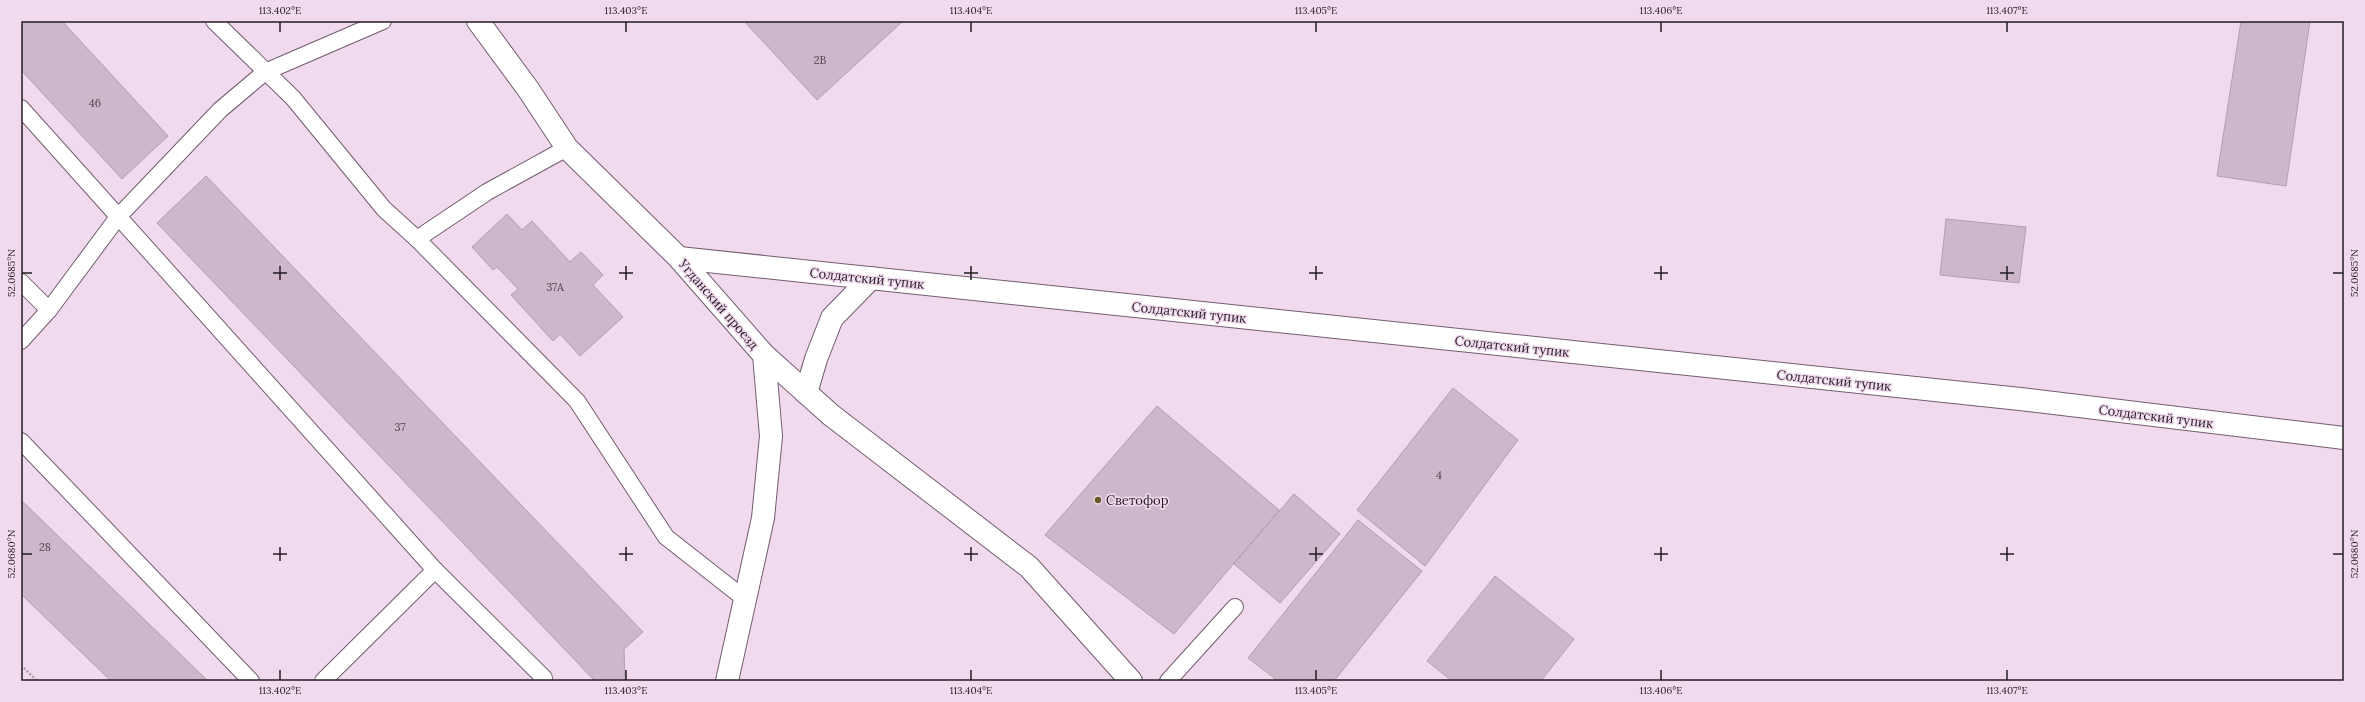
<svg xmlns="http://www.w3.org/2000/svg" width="2365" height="702" font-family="Lora,serif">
<rect width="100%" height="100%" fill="#f1daed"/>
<g fill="#ceb7ca" stroke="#b39db0">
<path d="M21 21H62L168 136 122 179 21 70Z"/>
<path d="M744 21H903L817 100Z"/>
<path d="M2241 21H2310L2286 186 2217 176Z"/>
<path d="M206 176 643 632 624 649 625 681H591L593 679 157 223Z"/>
<path d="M507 214 522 230 532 221 570 262 581 252 603 275 593 285 623 317 580 356 560 334 553 341 511 295 518 289 497 267 493 270 472 247Z"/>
<path d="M1946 219 2026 227 2019 283 1940 275Z"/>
<path d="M1453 388 1518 440 1425 566 1357 510Z"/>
<path d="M1157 406 1279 510 1174 634 1045 535Z"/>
<path d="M1294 494 1340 534 1280 603 1234 564Z"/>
<path d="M21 500 208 681H111L21 594Z"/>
<path d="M1358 520 1422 571 1334 681H1278L1248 658Z"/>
<path d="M1495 576 1574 639 1541 681H1452L1427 661Z"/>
</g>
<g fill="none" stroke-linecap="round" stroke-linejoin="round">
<g stroke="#725d6f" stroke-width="18">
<g id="lane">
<path d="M214 21 293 98 384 209 417 239 487 192 567 148"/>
<path d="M21 108 435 570 323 681"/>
<path d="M417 239 577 401 666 537 745 599"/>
<path d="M21 282 49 310"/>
<path d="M21 341 49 310 118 217 220 110 265 72 383 21"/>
<path d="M21 441 251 681"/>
<path d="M435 570 544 678 541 681"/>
<path d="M1168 681 1235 607"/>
</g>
</g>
<g stroke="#725d6f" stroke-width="24">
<g id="street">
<path d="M478 21 528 89 567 148 679 258 764 355 771 436 763 518 727 681"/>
<path d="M679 258 2020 399 2344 438"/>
<path d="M764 355 831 415 1029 567 1131 681"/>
<path d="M806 393 816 359 832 318 871 278"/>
</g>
</g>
<path stroke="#ae9cab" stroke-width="2.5" stroke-dasharray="2 2" stroke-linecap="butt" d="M21 665 37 681"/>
<use href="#lane" stroke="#fff" stroke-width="16"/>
<use href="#street" stroke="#fff" stroke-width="22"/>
</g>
<path fill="none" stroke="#241c23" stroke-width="1.5" d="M280 22V32M626 22V32M971 22V32M1316 22V32M1661 22V32M2007 22V32M280 266V280M626 266V280M971 266V280M1316 266V280M1661 266V280M2007 266V280M22 273H32M273 273H287M619 273H633M964 273H978M1309 273H1323M1654 273H1668M2000 273H2014M2333 273H2343M280 547V561M626 547V561M971 547V561M1316 547V561M1661 547V561M2007 547V561M22 554H32M273 554H287M619 554H633M964 554H978M1309 554H1323M1654 554H1668M2000 554H2014M2333 554H2343M280 670V680M626 670V680M971 670V680M1316 670V680M1661 670V680M2007 670V680"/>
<circle fill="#695b28" stroke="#f1daed" stroke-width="1.5" cx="1098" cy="500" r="4"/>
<g text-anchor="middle" stroke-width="3" stroke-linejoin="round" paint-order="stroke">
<g font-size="11" fill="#4e434d">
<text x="820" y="64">2В</text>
<text x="95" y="107">46</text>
<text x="555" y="291">37А</text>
<text x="400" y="431">37</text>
<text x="1439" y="479">4</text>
<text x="45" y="551">28</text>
</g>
<g font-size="13" fill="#241c23" stroke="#f1daed">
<text transform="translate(867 278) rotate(6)" y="5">Солдатский тупик</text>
<text transform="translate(719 304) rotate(49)" y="5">Угданский проезд</text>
<text transform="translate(1189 312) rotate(6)" y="5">Солдатский тупик</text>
<text transform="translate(1512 346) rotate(6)" y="5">Солдатский тупик</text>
<text transform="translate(1834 380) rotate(6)" y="5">Солдатский тупик</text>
<text transform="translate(2156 416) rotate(7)" y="5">Солдатский тупик</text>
</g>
<g font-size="13" fill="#241c23" stroke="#f1daed" text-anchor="start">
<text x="1106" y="505">Светофор</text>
</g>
</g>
<rect width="2365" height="702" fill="none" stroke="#f1daed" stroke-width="44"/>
<rect x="22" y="22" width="2321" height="658" fill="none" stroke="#241c23" stroke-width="1.5"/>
<g font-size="10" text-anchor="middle" fill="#241c23">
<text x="280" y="14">113.402°E</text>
<text x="626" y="14">113.403°E</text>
<text x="971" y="14">113.404°E</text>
<text x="1316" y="14">113.405°E</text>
<text x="1661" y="14">113.406°E</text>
<text x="2007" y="14">113.407°E</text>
<text transform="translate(11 273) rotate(-90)" y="4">52.0685°N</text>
<text transform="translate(2354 273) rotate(-90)" y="4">52.0685°N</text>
<text transform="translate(11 554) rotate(-90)" y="4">52.0680°N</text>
<text transform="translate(2354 554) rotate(-90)" y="4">52.0680°N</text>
<text x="280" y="694">113.402°E</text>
<text x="626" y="694">113.403°E</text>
<text x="971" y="694">113.404°E</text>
<text x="1316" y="694">113.405°E</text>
<text x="1661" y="694">113.406°E</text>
<text x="2007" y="694">113.407°E</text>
</g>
</svg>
